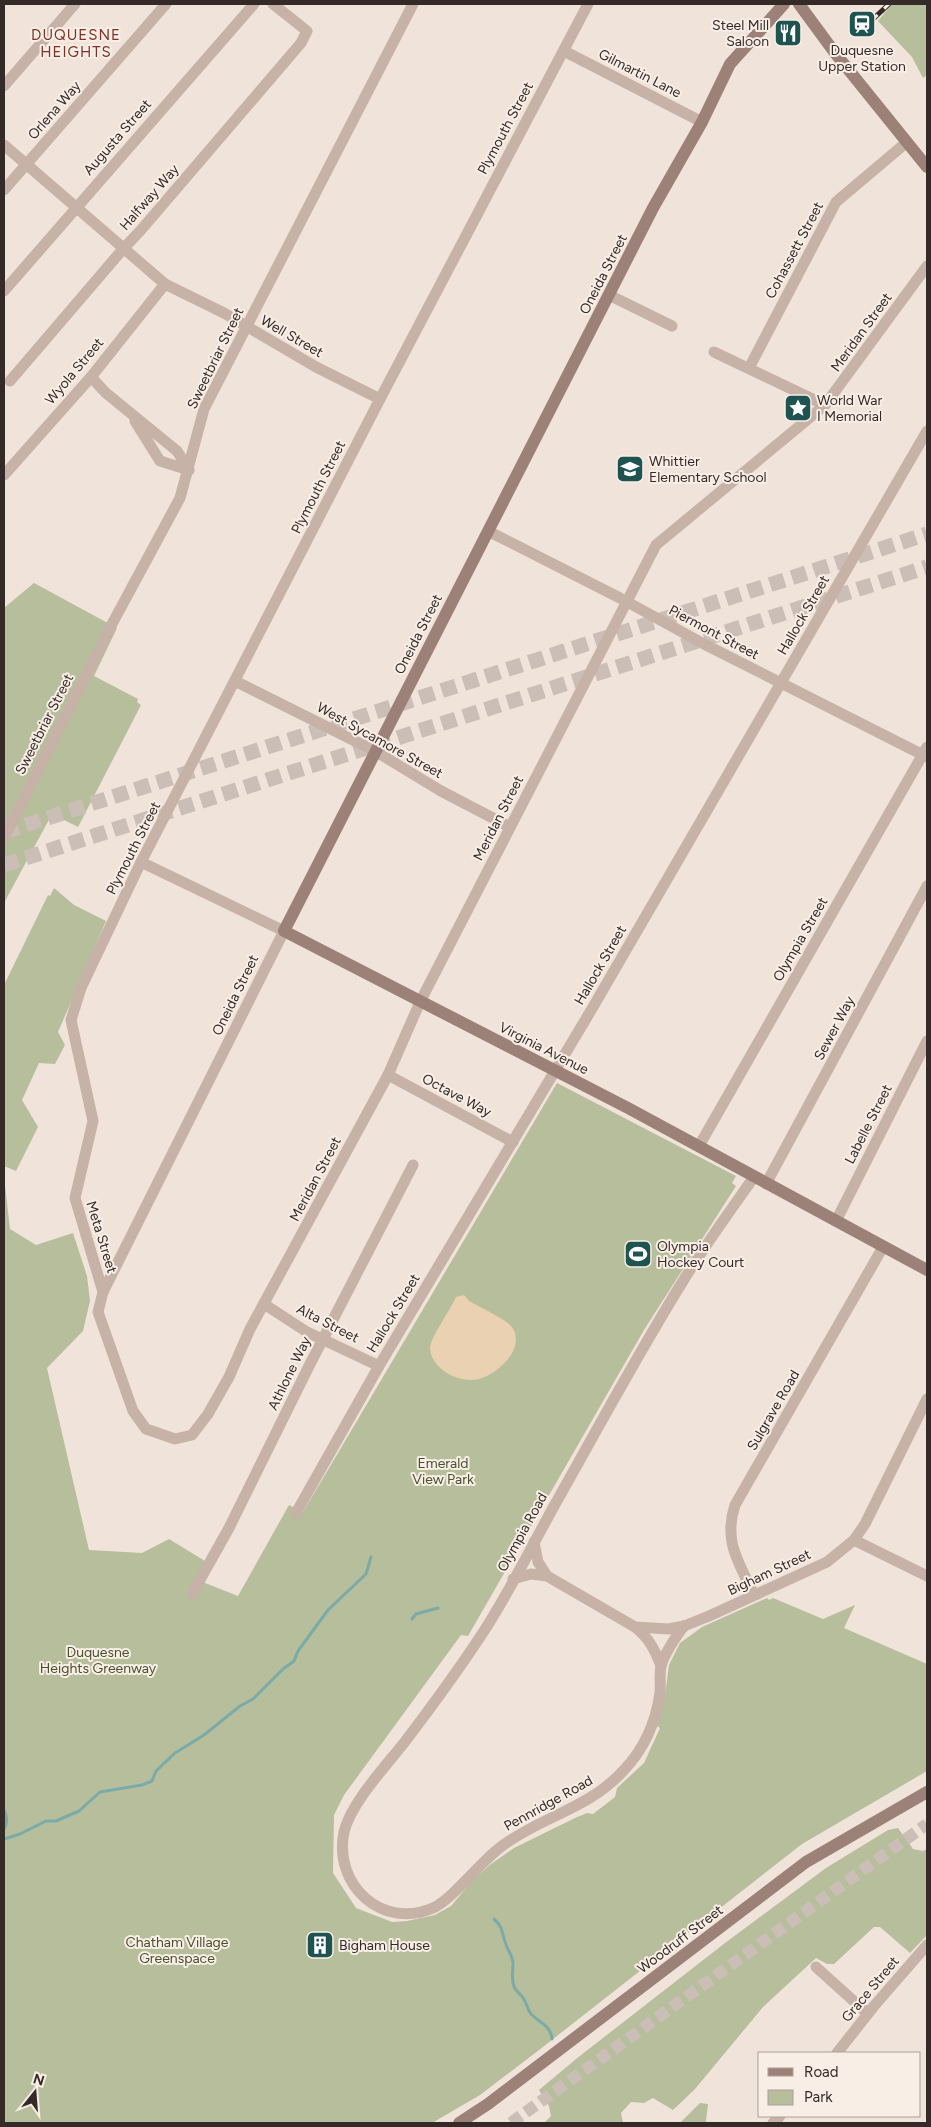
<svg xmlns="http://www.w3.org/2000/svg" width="931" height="2127" font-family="Figtree,sans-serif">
<rect width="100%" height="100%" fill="#f0e3da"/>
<g fill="#b6be9b">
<path d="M892 4H927V75L923 78 912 57 878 21Z"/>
<path d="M34 583 117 628 94 676 138 699 137 702 141 705 78 827 52 814 4 903V608Z"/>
<path d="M54 888 74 905 106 921 58 1032 65 1045 55 1064 39 1063 22 1100 38 1127 16 1171 4 1166V985L48 895 50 896Z"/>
<path d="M557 1083 736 1176 732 1183 736 1186 644 1330 468 1636 461 1635 344 1795 334 1815 333 1873 356 1908 392 1922 407 1921 435 1915 451 1906 473 1880 491 1864 514 1848 575 1818 587 1813 593 1814 615 1797 617 1788 644 1763 660 1728 657 1726 665 1695 669 1665 680 1643 702 1627 767 1598 769 1600 773 1598 823 1619 855 1605 844 1628 927 1664V1771L802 1844 539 2050 480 2095 432 2123H4V1176L10 1229 36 1245 73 1233 87 1276 90 1301 83 1331 47 1368 89 1550 142 1553 169 1539 205 1561 195 1579 238 1596 289 1505 303 1512Z"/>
<path d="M898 1828 913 1849 923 1851 927 1849V1935L910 1953 880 1927H874L834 1964H827L816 1958 763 2007 695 2089 673 2110 653 2098 644 2103 631 2102 621 2113 623 2123H544L551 2116 549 2106 539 2090 576 2059 725 1943 826 1868 888 1830Z"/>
<path d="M700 2103 708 2104 706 2121 707 2123H680Z"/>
</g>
<path fill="#ead1b2" d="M464 1295 469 1301C478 1306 505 1319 511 1326 528 1347 497 1375 479 1379 459 1384 431 1369 430 1348 430 1338 451 1309 456 1297Z"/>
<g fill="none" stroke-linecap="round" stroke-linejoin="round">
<g stroke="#7baba9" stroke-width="3">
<path d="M412 1619 416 1614 438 1608"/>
<path d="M4 1810C7 1816 8 1823 4 1829"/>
<path d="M4 1839 20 1834 46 1821H56L79 1811 100 1792 142 1785 152 1781 156 1771 175 1753 204 1735 240 1706 253 1699 283 1669 294 1661 298 1651 328 1610 366 1574 371 1557"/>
<path d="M494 1919C502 1926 502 1932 505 1942 507 1950 513 1955 513 1964 513 1970 511 1979 514 1986 515 1991 520 1993 523 1998 527 2003 527 2009 531 2014 540 2023 551 2026 552 2039"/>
</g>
<path stroke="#cabeb6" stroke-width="12" stroke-dasharray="12 6" stroke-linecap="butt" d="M511 2123 927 1824"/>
<g stroke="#cabeb6" stroke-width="15" stroke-dasharray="15 8" stroke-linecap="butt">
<path d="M4 832 927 534"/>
<path d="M4 865 927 567"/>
</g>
<g stroke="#c7b2a7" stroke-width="11">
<path d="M588 4 380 399 141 862 81 988 71 1020 93 1121 75 1198 103 1292 98 1312 133 1411 146 1429 175 1439 192 1435 208 1414 229 1377 250 1329 388 1075 420 1002 656 545 825 405 927 266"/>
<path d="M564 51 702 122"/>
<path d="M4 86 75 4"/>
<path d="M4 145 165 284 224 313 316 367 380 399"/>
<path d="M4 190 166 4"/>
<path d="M4 291 254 4"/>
<path d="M609 295 672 326"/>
<path d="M714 352 825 405"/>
<path d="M749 368 836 202 907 142"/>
<path d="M91 377 106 393 177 451 189 470"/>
<path d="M10 381 123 249 141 230 301 43 307 31 273 4"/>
<path d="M135 421 160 461 189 470"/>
<path d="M4 475 91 377 165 284"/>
<path d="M488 531 620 598 704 644 927 757"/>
<path d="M235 681 375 751 441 791 510 827"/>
<path d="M4 838 112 624 180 498 204 409 413 4"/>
<path d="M388 1075 513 1142"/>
<path d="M699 1146 927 747"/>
<path d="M766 1184 927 886"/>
<path d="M836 1221 927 1041"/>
<path d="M103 1292 284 931 141 862"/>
<path d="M264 1304 307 1332 379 1366"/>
<path d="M296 1513 379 1366 593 1007 927 431"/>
<path d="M854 1540 927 1576"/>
<path d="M534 1542 538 1562 547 1576"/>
<path d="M513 1579 531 1574 547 1576 635 1627 669 1629 684 1626 709 1616 827 1562 854 1540 865 1524 927 1399"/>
<path d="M192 1594 229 1528 309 1366 413 1165"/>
<path d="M754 1595C739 1562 723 1542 735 1505L883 1247"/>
<path d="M684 1626C675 1638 665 1652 661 1666 659 1675 661 1684 660 1693 656 1721 644 1749 624 1770 589 1809 542 1816 502 1846 481 1861 453 1899 433 1908 382 1930 333 1885 344 1832 351 1802 388 1764 407 1739 432 1706 457 1672 480 1637 509 1594 532 1545 558 1499 599 1426 639 1352 683 1281 705 1245 730 1211 754 1177"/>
<path d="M635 1627C649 1638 655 1650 661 1666"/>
<path d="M816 1967 867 2013"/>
<path d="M837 2053 874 2006 927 1945"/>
<path d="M773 2123 780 2116"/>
</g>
<g stroke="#9b8178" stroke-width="12">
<path d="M784 4 730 64 702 122 653 208 284 931 628 1108 927 1270"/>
<path d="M799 4 835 53 927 167"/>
<path d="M459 2123 488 2104 806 1862 927 1792"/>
</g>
<g stroke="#342a27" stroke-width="5">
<path id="rail" d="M871 21 889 4"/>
</g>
<use href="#rail" stroke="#f8eee6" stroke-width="3" stroke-dasharray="9" stroke-linecap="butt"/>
</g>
<defs>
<g id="station-square" transform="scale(1.4375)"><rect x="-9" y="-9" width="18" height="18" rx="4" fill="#1f5351" stroke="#f8eee6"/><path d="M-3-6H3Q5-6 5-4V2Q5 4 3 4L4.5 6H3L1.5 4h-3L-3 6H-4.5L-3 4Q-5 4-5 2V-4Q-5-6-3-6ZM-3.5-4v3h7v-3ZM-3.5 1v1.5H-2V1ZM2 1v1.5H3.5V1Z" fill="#fff"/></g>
<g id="restaurant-square" transform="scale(1.4375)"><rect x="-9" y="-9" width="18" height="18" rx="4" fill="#1f5351" stroke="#f8eee6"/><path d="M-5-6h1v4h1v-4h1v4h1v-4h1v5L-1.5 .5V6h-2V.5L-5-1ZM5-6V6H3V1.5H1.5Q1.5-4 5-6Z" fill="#fff"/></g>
<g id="sight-square" transform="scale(1.4375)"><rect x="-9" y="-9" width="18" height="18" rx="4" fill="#1f5351" stroke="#f8eee6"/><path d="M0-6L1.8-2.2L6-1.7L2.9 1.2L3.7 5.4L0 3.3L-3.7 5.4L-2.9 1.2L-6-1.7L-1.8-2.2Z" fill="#fff"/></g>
<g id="school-square" transform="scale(1.4375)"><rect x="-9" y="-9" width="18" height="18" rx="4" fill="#1f5351" stroke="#f8eee6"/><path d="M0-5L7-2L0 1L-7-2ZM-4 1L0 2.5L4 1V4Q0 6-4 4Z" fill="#fff"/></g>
<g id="stadium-square" transform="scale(1.4375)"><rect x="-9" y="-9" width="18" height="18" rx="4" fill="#1f5351" stroke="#f8eee6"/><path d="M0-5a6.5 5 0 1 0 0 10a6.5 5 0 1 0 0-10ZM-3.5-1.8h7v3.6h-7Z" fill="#fff"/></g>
<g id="building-square" transform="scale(1.4375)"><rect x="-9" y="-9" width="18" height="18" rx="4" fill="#1f5351" stroke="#f8eee6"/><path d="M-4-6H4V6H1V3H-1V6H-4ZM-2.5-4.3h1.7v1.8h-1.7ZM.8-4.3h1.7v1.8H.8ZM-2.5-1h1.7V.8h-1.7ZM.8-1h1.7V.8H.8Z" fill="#fff"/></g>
</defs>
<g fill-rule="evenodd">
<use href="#station-square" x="862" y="24"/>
<use href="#restaurant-square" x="788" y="33"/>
<use href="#sight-square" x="798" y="408"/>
<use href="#school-square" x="630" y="469"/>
<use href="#stadium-square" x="638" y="1254"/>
<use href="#building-square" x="320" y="1945"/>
</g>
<g text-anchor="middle" stroke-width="4" stroke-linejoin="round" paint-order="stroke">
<g font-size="14" fill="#342a27" stroke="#f8eee6" text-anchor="start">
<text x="769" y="30" text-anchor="end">Steel Mill<tspan x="769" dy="16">Saloon</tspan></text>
<text x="862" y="55" text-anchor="middle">Duquesne<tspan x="862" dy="16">Upper Station</tspan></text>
<text x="817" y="405">World War<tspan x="817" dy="16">I Memorial</tspan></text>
<text x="649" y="466">Whittier<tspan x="649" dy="16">Elementary School</tspan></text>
<text x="657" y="1251">Olympia<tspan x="657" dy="16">Hockey Court</tspan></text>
<text x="339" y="1950">Bigham House</text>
</g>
<g font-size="14" fill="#342a27" stroke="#f8eee6">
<text transform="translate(640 73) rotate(27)" y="5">Gilmartin Lane</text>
<text transform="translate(54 110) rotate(-49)" y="5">Orlena Way</text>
<text transform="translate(505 128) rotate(-62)" y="5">Plymouth Street</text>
<text transform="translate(117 137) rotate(-49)" y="5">Augusta Street</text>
<text transform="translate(149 197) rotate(-49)" y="5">Halfway Way</text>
<text transform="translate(794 250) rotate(-62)" y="5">Cohassett Street</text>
<text transform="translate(603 274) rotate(-63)" y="5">Oneida Street</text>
<text transform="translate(861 332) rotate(-54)" y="5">Meridan Street</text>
<text transform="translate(292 336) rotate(30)" y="5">Well Street</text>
<text transform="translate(215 358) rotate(-64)" y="5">Sweetbriar Street</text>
<text transform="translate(74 371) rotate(-50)" y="5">Wyola Street</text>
<text transform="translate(318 487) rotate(-63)" y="5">Plymouth Street</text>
<text transform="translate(803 615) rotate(-60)" y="5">Hallock Street</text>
<text transform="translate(714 632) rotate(28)" y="5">Piermont Street</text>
<text transform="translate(418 634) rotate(-63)" y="5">Oneida Street</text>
<text transform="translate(44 724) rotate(-63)" y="5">Sweetbriar Street</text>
<text transform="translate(380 740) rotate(29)" y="5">West Sycamore Street</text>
<text transform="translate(498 818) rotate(-63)" y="5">Meridan Street</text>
<text transform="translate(133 848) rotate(-63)" y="5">Plymouth Street</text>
<text transform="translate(800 939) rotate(-60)" y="5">Olympia Street</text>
<text transform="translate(600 965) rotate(-60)" y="5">Hallock Street</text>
<text transform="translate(235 995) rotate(-64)" y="5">Oneida Street</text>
<text transform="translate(834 1028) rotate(-62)" y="5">Sewer Way</text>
<text transform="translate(544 1048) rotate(27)" y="5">Virginia Avenue</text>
<text transform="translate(457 1095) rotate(28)" y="5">Octave Way</text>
<text transform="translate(868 1124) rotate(-63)" y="5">Labelle Street</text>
<text transform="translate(315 1179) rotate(-62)" y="5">Meridan Street</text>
<text transform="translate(102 1237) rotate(73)" y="5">Meta Street</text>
<text transform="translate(393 1313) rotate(-59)" y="5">Hallock Street</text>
<text transform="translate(328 1323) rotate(27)" y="5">Alta Street</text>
<text transform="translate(289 1373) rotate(-64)" y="5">Athlone Way</text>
<text transform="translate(773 1410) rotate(-60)" y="5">Sulgrave Road</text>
<text transform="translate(522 1532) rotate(-61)" y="5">Olympia Road</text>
<text transform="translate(769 1572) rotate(-25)" y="5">Bigham Street</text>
<text transform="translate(548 1803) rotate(-29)" y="5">Pennridge Road</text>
<text transform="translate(680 1939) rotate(-37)" y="5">Woodruff Street</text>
<text transform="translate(870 1989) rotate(-50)" y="5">Grace Street</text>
</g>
<g font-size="14" fill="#47512c" stroke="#f8eee6">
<text x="443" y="1468">Emerald<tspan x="443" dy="16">View Park</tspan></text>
<text x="98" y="1657">Duquesne<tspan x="98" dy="16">Heights Greenway</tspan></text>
<text x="177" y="1947">Chatham Village<tspan x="177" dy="16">Greenspace</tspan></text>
</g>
<g font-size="15" letter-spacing="1" fill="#7f3124" stroke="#f8eee6">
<text x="76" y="40">DUQUESNE<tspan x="76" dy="17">HEIGHTS</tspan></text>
</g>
</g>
<rect width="931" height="2127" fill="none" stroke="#342a27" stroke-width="10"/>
<rect x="758" y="2052" width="162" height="65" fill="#f8eee6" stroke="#aaa09a"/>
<rect x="768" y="2068" width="25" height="8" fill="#9b8178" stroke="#aaa09a"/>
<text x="804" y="2077" font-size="15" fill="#342a27">Road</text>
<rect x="768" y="2090" width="25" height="15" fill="#b6be9b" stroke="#aaa09a"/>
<text x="804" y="2102" font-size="15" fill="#342a27">Park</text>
<g transform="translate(35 2092) rotate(17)" stroke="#f8eee6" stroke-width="4" paint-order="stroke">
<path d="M0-4L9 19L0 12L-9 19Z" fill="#342a27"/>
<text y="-8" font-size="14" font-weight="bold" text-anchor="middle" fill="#342a27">N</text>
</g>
</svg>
